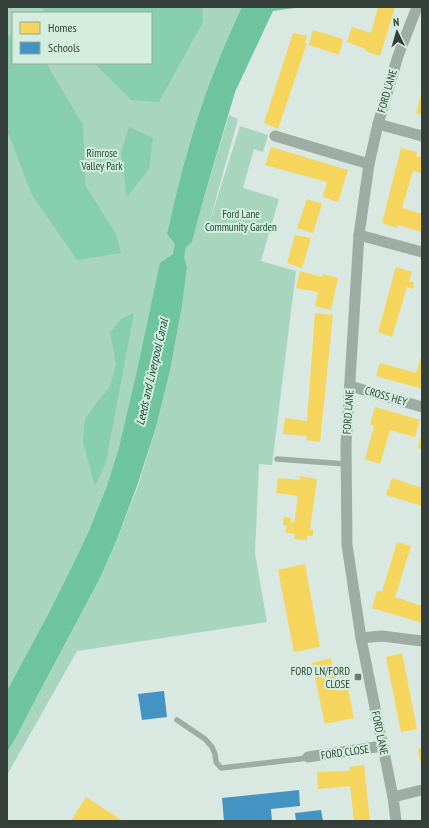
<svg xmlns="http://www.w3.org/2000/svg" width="429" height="828" font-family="'PT Sans Narrow',sans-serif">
<rect width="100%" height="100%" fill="#d9e8e0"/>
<g fill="#a8d5be" fill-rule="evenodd">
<path d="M7 7H260L222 93 130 459 7 721ZM13 13H151V63H13Z"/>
<path d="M229 115 238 119 209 224 240 126 268 135 263 152 254 149 243 188 279 199 261 261 296 271 272 465 259 464 255 553 267 622 77 651 7 775V752L14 741 41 689 100 578 117 539 138 486 156 427 170 371 182 306 187 268 183 257 186 247 192 241 204 197Z"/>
</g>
<g fill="#87ceae">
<path d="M41 7H202L203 22 159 102 131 100 94 63H151V13H46Z"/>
<path d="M7 34 13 38V63H46L83 125 85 185 116 234 121 253 77 260 32 195 7 130Z"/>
<path d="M129 127 153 138 149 169 127 197 121 153Z"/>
<path d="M134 313 106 462 95 486 83 442 85 419 98 401 110 387 116 364 110 333 121 319Z"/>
</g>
<path fill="#6dc49e" d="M242 7H302L273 11 235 92 204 197 192 242 186 247 184 257 187 268 182 306 170 371 156 427 137 486 117 539 100 578 41 689 14 741 7 752V691L50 611 72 567 89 531 107 486 119 448 137 371 160 263 173 254 175 244 167 234C174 205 180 176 189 147 202 99 221 52 242 7Z"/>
<g fill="#f6d55c">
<path d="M378 7H395L380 56 365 51 366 49 347 42 352 27 371 33Z"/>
<path d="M313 30 343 39 339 55 309 45Z"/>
<path d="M293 33 307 36 305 43H307L278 129 264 123Z"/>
<path d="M422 91V115L416 113Z"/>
<path d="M271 147 348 170 338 202 323 197 327 182 265 165Z"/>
<path d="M401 148 417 152 416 156 422 157V173L413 171 402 208 422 214V232L398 225 397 228 382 223Z"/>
<path d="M307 199 322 204 313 233 297 228Z"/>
<path d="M295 235 311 238 302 268 287 263Z"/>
<path d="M396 267 412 272 409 282H414L413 289 407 287 392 337 378 332Z"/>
<path d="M300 271 322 277 323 274 338 278 331 310 315 306 318 292 296 288Z"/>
<path d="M315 313 333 315 320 442 306 440 307 436 283 434 285 418 307 421Z"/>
<path d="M422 354V389L376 376 380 363 416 373Z"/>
<path d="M375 407 420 420 415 437 390 430 380 464 365 459 374 426 370 424Z"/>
<path d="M421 435 422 436V449L418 448Z"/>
<path d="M300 476 317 479 310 529 313 530V536H307V540L294 539 295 534 285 532 287 526 283 525 284 517 291 518V522L294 523 298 496 276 493 278 478 300 480Z"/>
<path d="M392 478 422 488V506L386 495Z"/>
<path d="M397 542 411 546 395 597 422 606V623L372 608 377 591 382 592Z"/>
<path d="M305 564 320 647 294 652 278 570Z"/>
<path d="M402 653 417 729 401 732 386 657Z"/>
<path d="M331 658 337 691 348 689 354 718 325 724 312 663Z"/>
<path d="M422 748V765H421L418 749Z"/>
<path d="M364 765 370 821H354L350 786 318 789 317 772 350 771 349 767Z"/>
<path d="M86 797 123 821H71Z"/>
</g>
<g fill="#4393c3">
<path d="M164 691 167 717 142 720 138 694Z"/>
<path d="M299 790 300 806 271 809 272 821H224L222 798Z"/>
<path d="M321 810 323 821H296L295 813Z"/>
</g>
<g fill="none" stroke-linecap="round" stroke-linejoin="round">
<g stroke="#9eada4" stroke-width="5.5">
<path d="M277 459 346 464"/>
<path d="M177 720 205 739 212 747 215 754 216 762 221 768 300 759 308 757"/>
</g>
<g stroke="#9eada4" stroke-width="11">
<path d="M378 124 422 136"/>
<path d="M275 136 369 164"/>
<path d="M359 235 422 252"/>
<path d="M350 386 422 407"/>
<path d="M361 638 382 636 422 641"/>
<path d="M308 757 383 746"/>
<path d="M393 797 422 790"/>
<path d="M396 821 393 797 361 638 347 545 346 445 359 235 369 164 378 124 398 56 417 7"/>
</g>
</g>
<rect fill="#6e7a73" stroke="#d3eedf" stroke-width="1.5" x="354" y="673" width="8" height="8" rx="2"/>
<g text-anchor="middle" stroke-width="4" stroke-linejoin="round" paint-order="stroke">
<g font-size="11" fill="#343f39" stroke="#d3eedf">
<text transform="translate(387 91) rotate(-74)" y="4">FORD LANE</text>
<text transform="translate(386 396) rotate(16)" y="4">CROSS HEY</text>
<text transform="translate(348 412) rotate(-86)" y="4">FORD LANE</text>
<text transform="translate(380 733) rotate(78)" y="4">FORD LANE</text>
<text transform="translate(345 752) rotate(-8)" y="4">FORD CLOSE</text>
</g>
<g font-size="11" fill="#1a4934" stroke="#d3eedf">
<text x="102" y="157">Rimrose<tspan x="102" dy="13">Valley Park</tspan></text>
<text x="241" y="218">Ford Lane<tspan x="241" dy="13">Community Garden</tspan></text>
</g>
<g font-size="11" fill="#343f39" stroke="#d3eedf" text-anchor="end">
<text x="350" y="675">FORD LN/FORD<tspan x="350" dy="13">CLOSE</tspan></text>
</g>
<g font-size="12" font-style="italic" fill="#0a3d28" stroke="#d3eedf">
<text transform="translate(152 372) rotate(-77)" y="4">Leeds and Liverpool Canal</text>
</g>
</g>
<rect width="429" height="828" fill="none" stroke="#343f39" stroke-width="16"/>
<rect x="12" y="12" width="140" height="52" fill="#d3eedf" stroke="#93a89d"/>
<rect x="20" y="22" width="20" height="12" fill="#f6d55c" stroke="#93a89d"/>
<text x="48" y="32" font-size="12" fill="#343f39">Homes</text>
<rect x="20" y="42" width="20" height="12" fill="#4393c3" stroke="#93a89d"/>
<text x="48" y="52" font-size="12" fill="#343f39">Schools</text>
<g transform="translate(397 32) rotate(355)" stroke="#d3eedf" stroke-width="3" paint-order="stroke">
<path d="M0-3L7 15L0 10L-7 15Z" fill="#343f39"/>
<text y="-6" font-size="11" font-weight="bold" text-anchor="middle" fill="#343f39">N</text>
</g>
</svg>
